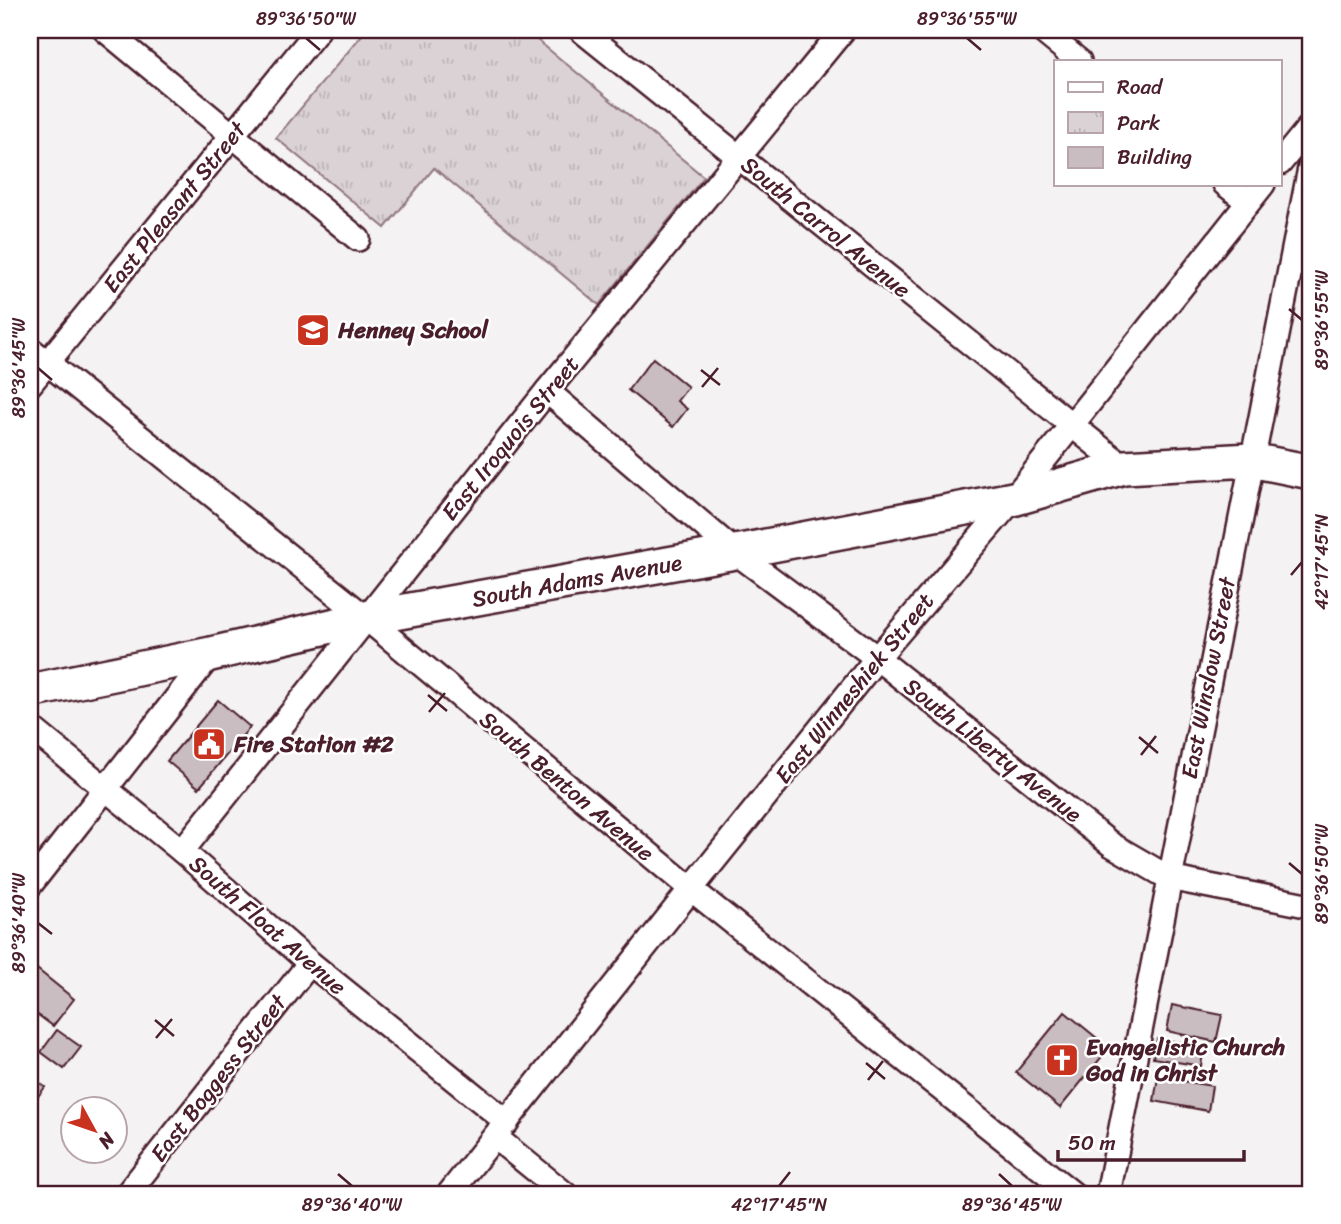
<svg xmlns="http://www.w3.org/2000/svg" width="1341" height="1224" font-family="Sriracha,sans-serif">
<defs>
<pattern id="park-tufts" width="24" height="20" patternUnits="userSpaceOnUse" patternTransform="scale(1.75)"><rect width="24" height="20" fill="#dbd2d5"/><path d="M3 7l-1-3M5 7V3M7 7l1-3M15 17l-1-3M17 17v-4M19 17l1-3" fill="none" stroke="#bdb4b7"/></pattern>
</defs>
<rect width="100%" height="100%" fill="#f4f2f2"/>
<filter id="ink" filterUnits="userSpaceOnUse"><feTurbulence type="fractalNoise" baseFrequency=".0143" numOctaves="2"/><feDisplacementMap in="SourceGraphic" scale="14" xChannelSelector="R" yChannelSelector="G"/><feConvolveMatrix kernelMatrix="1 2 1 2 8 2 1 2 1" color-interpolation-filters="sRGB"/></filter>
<g filter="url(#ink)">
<path fill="url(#park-tufts)" stroke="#927880" stroke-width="2" d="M366 30H525L704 177 599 305 434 168 385 228 276 138Z"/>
<g fill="#cabdc1" stroke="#4a1f2b" stroke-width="2">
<path d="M653 358 688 387 677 401 687 409 673 427 628 390Z"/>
<path d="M218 700 250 727 199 788 167 761Z"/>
<path d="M32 965 74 999 53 1026 38 1015 32 1021 30 1019V968Z"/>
<path d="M1172 1005 1222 1015 1216 1042 1167 1031Z"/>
<path d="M1065 1012 1109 1048 1060 1108 1016 1072Z"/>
<path d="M57 1030 81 1047 64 1069 41 1052Z"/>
<path d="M1157 1039 1204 1046 1201 1066 1153 1058Z"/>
<path d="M30 1076 45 1087 30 1107Z"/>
<path d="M1158 1077 1212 1086 1208 1111 1154 1101Z"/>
</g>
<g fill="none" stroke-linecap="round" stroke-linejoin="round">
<g stroke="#4a1f2b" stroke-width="28">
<g id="street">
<path d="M105 30 358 239"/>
<path d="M581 30 1124 467"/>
<path d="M1041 30 1079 61"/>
<path d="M1280 163 1311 125"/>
<path d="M1225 184 1248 202"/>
<path d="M30 349 366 618 691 889 1073 1194"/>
<path d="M30 384 318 30"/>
<path d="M547 391 735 552 877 658 1112 845 1169 878 1311 906"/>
<path d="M30 727 182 851 310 963 507 1122"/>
<path d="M182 851 547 391 843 30"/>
<path d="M30 885 211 654"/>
<path d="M495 1137 565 1194"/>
<path d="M127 1194 310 963"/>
<path d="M449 1194 691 889 877 658 1013 499 1263 184"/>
<path d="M1108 1194 1311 163"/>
</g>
</g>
<g stroke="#4a1f2b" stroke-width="38">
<g id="secondary">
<path id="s1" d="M30 691 211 654 366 618 735 552 1013 499 1124 467 1251 460 1311 472"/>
</g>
</g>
<use href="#street" stroke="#fff" stroke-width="23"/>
<use href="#secondary" stroke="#fff" stroke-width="33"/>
</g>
</g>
<path fill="none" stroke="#4a1f2b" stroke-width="2.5" d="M306 38 320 50M967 38 981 50M1289 309 1302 320M38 368 52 380M701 370 720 385M702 387 718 368M1291 575 1302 562M428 695 447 711M429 712 445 693M1139 737 1158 753M1141 755 1156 736M1289 863 1302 874M38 923 52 934M155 1020 174 1036M156 1038 172 1019M866 1063 885 1079M868 1080 883 1061M338 1174 352 1186M999 1174 1012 1186M779 1186 790 1172"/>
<defs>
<g id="school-square" transform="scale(1.75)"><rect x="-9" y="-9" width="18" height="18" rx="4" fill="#c8321e" stroke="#fff"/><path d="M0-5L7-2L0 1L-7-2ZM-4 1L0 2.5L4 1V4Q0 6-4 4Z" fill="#fff"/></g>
<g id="civic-square" transform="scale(1.75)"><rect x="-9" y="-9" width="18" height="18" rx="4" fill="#c8321e" stroke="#fff"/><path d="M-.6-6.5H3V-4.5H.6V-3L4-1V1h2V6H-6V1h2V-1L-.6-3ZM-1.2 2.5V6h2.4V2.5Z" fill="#fff"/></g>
<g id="church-square" transform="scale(1.75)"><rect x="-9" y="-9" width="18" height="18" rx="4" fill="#c8321e" stroke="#fff"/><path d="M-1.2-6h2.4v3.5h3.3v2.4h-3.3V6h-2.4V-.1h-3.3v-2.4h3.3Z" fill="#fff"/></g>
</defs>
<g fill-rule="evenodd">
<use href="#school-square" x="313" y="330"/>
<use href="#civic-square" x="209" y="744"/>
<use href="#church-square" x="1062" y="1060"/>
</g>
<g text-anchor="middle" stroke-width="5" stroke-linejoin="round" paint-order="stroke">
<g font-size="23" fill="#4a1f2b" stroke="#fff">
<text transform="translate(174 207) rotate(-51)" y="8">East Pleasant Street</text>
<text transform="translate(826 227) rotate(39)" y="8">South Carrol Avenue</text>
<text transform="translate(510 438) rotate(-51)" y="8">East Iroquois Street</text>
<text dy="8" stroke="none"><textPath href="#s1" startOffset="558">South Adams Avenue</textPath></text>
<text transform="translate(1208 678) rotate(-79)" y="8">East Winslow Street</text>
<text transform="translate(854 688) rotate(-51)" y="8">East Winneshiek Street</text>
<text transform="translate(993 750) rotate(38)" y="8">South Liberty Avenue</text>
<text transform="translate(567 786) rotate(40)" y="8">South Benton Avenue</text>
<text transform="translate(268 925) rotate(41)" y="8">South Float Avenue</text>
<text transform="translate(218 1078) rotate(-52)" y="8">East Boggess Street</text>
</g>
<g font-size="23" font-weight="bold" fill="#4a1f2b" stroke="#fff" text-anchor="start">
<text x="338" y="338">Henney School</text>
<text x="234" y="752">Fire Station #2</text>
<text x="1086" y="1055">Evangelistic Church<tspan x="1086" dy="26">God in Christ</tspan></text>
</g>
</g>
<rect width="1341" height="1224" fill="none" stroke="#fff" stroke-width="77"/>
<rect x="1054" y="60" width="228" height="126" fill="#ffffff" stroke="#b7a5aa" stroke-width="2"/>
<rect x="1068" y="82" width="35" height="10" fill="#ffffff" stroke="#b7a5aa" stroke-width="2"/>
<text x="1117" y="94" font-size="21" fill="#4a1f2b">Road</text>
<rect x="1068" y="112" width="35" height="21" fill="url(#park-tufts)" stroke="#b7a5aa" stroke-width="2"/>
<text x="1117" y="130" font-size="21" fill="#4a1f2b">Park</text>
<rect x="1068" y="147" width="35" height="21" fill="#cabdc1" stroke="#b7a5aa" stroke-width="2"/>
<text x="1117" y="164" font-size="21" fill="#4a1f2b">Building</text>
<g transform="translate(94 1130) rotate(130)"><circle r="33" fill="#ffffff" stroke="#b7a5aa" stroke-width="2"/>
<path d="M0-5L12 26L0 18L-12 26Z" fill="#c8321e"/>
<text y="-10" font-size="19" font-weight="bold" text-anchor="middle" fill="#4a1f2b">N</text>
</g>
<path d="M1058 1150v10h186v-10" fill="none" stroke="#4a1f2b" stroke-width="3.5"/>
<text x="1068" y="1150" font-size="21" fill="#4a1f2b" stroke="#ffffff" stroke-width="5" paint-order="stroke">50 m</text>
<rect x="38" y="38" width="1264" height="1148" fill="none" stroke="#4a1f2b" stroke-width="2.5"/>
<g font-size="18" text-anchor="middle" fill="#4a1f2b">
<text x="306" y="25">89°36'50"W</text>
<text x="967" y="25">89°36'55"W</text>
<text transform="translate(1322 320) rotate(-90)" y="6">89°36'55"W</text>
<text transform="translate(19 368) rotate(-90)" y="6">89°36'45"W</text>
<text transform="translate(1322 562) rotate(-90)" y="6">42°17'45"N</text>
<text transform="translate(1322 874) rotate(-90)" y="6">89°36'50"W</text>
<text transform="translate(19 923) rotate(-90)" y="6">89°36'40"W</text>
<text x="352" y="1211">89°36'40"W</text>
<text x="779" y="1211">42°17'45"N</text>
<text x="1012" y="1211">89°36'45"W</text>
</g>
</svg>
